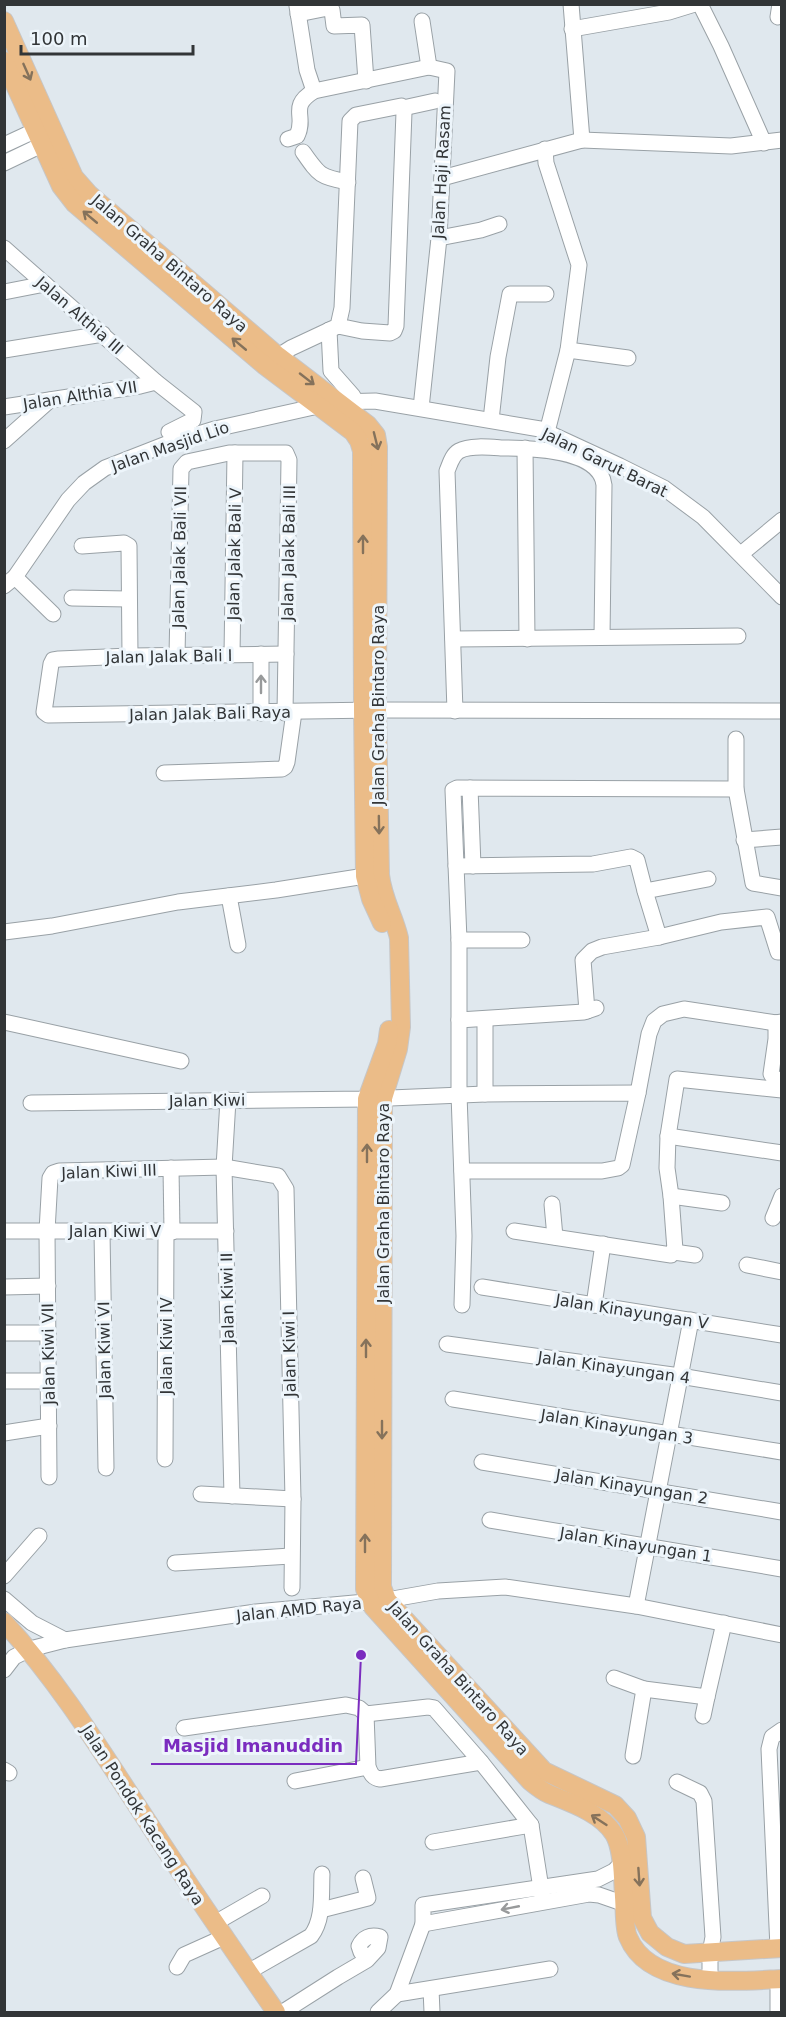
<svg xmlns="http://www.w3.org/2000/svg" width="786" height="2017" font-family="'DejaVu Sans',sans-serif">
<rect width="100%" height="100%" fill="#e0e8ee"/>
<g fill="none" stroke-linecap="round" stroke-linejoin="round">
<g stroke="#99a1a6" stroke-width="17">
<g id="minor">
<path d="M700 4 721 46 764 143"/>
<path d="M297 6 307 70 314 91"/>
<path d="M298 14 328 8 332 10 334 26 362 25 366 81"/>
<path d="M778 17 780 4"/>
<path d="M422 21 429 67"/>
<path d="M572 29 669 12 695 4"/>
<path d="M403 108 435 101"/>
<path d="M288 139 297 136C307 116 288 107 314 91L429 67 447 71 439 238 421 408"/>
<path d="M582 140 731 146 782 140"/>
<path d="M4 145 45 126"/>
<path d="M545 149 546 163 579 265 568 350 547 432"/>
<path d="M303 152C319 175 320 177 348 182"/>
<path d="M4 163 50 141"/>
<path d="M442 178 582 140 571 4"/>
<path d="M439 238 481 230 499 224"/>
<path d="M4 248 156 382 194 412 193 420 169 432"/>
<path d="M4 292 45 284"/>
<path d="M329 330 331 371 353 396"/>
<path d="M4 350 103 334"/>
<path d="M568 350 628 358"/>
<path d="M269 362 291 348 338 326 342 308 350 121 356 115 401 106 404 112 396 326 394 331 390 333 362 331 338 326"/>
<path d="M4 407 140 386 156 382"/>
<path d="M491 420 498 357 510 294H546"/>
<path d="M4 441 50 400"/>
<path d="M525 448 527 639"/>
<path d="M82 546 124 543 129 546 130 656"/>
<path d="M741 554 782 520"/>
<path d="M15 577 53 614"/>
<path d="M4 586 15 577 68 500 84 483 105 468 169 443 215 429 336 402 375 401 540 429 620 466 664 488 703 517 782 597"/>
<path d="M72 598 128 599"/>
<path d="M453 639 738 636"/>
<path d="M286 654 130 656 59 659 53 660 51 664 44 712 48 715 377 710 781 711"/>
<path d="M177 655 181 469 187 462 229 453H286L289 460 285 713"/>
<path d="M232 655 235 453"/>
<path d="M455 711 447 471C450 464 452 455 459 451 470 445 489 447 501 448 528 448 600 449 604 485L602 637"/>
<path d="M261 713V654"/>
<path d="M736 739V789L753 883 782 888"/>
<path d="M164 773 282 769 285 767 287 762 294 712"/>
<path d="M470 788 473 866"/>
<path d="M744 840 782 837"/>
<path d="M456 866 593 864 631 857 637 860 645 891 708 879"/>
<path d="M645 891 659 937"/>
<path d="M229 896 238 945"/>
<path d="M4 932 52 926 178 902 276 890 365 876"/>
<path d="M459 940H522"/>
<path d="M587 1011 583 960 592 951 602 947 659 937 721 922 767 917 778 952H782"/>
<path d="M459 1020 584 1012 596 1008"/>
<path d="M4 1022 181 1061"/>
<path d="M776 1023V1039L771 1074 773 1077 782 1081"/>
<path d="M638 1093 649 1034 654 1021 663 1014 684 1009 776 1023 782 1022"/>
<path d="M485 1094V1019"/>
<path d="M228 1100 224 1167 232 1496"/>
<path d="M31 1103 367 1099 485 1094 638 1093 622 1165 618 1168 602 1171H462"/>
<path d="M668 1136 782 1153"/>
<path d="M171 1168 172 1232"/>
<path d="M671 1196 722 1203"/>
<path d="M552 1204 555 1237"/>
<path d="M773 1218 782 1196"/>
<path d="M4 1231H226"/>
<path d="M514 1231 671 1255 675 1250 671 1196 667 1168 668 1136 677 1079 782 1090"/>
<path d="M102 1232 106 1468"/>
<path d="M674 1252 695 1255"/>
<path d="M747 1265 782 1272"/>
<path d="M4 1287 48 1286"/>
<path d="M482 1287 782 1335"/>
<path d="M462 1305 464 1236 459 1094V940L453 790 457 788 736 789"/>
<path d="M594 1305 603 1244"/>
<path d="M4 1333H48"/>
<path d="M447 1344 680 1376 782 1393"/>
<path d="M4 1381H48"/>
<path d="M453 1399 782 1452"/>
<path d="M4 1433 49 1426"/>
<path d="M165 1459 166 1232"/>
<path d="M482 1462 782 1512"/>
<path d="M49 1477 47 1231 50 1178 53 1173 59 1171 224 1167 278 1176 286 1189 293 1499 292 1588"/>
<path d="M201 1494 293 1499"/>
<path d="M490 1520 782 1569"/>
<path d="M175 1563 291 1556"/>
<path d="M4 1576 39 1536"/>
<path d="M4 1599 32 1623 65 1640"/>
<path d="M636 1606 691 1320"/>
<path d="M4 1670 14 1657 30 1649 65 1640 256 1612 387 1600 438 1591 505 1587 636 1606 782 1635"/>
<path d="M614 1678 644 1689 633 1756"/>
<path d="M644 1689 707 1697 724 1623"/>
<path d="M366 1714 428 1707 434 1708 481 1762 531 1825 543 1901"/>
<path d="M703 1716 707 1697"/>
<path d="M184 1728 346 1705 359 1708 366 1714 368 1767C371 1774 373 1778 380 1779L481 1762"/>
<path d="M4 1770 9 1773"/>
<path d="M295 1781 368 1767"/>
<path d="M677 1782 700 1793 704 1801 713 1937 710 1953V1981"/>
<path d="M433 1842 531 1825"/>
<path d="M321 1910 368 1898 363 1878"/>
<path d="M215 1923 262 1896"/>
<path d="M423 1924 589 1894 599 1895 625 1904"/>
<path d="M778 1948 769 1749 772 1737 782 1730"/>
<path d="M177 1967 184 1955 224 1937"/>
<path d="M248 1972 311 1936C324 1919 321 1894 322 1874"/>
<path d="M778 1979V2012"/>
<path d="M431 1989 432 2012"/>
<path d="M397 1994 550 1969"/>
<path d="M283 2012 338 1977 367 1960 378 1948 380 1937C370 1934 363 1938 359 1946L361 1952 367 1960"/>
<path d="M378 2012 397 1994 423 1924V1905L598 1879 614 1871 622 1863"/>
</g>
</g>
<g stroke="#c6c6c7" stroke-width="20">
<g id="major">
<path d="M4 21 74 177 89 194 278 356 368 425 376 435 378 447 377 710 380 875C383 900 394 916 399 938L401 1027 398 1049 383 1098 382 1587 387 1600 544 1771 615 1805 627 1818 636 1837 642 1918 650 1933 667 1947 684 1954 782 1948"/>
<path d="M4 61 61 186 75 204 264 365 353 432 359 441 362 451 363 710 365 876 371 899 382 923"/>
<path d="M389 1030 387 1044 367 1099 365 1589 373 1607 530 1781C536 1786 542 1791 549 1794 571 1803 601 1813 614 1834 623 1848 623 1879 624 1897 625 1907 624 1928 628 1937 650 1990 736 1981 782 1979"/>
<path d="M4 1622C61 1684 105 1757 151 1827 191 1889 234 1951 276 2012"/>
</g>
</g>
<use href="#minor" stroke="#fff" stroke-width="15"/>
<use href="#major" stroke="#ebbc88" stroke-width="18"/>
</g>
<defs><path id="oneway-shaft" d="M-6 0H5M1.5-3L5.5 0L1.5 3" fill="none" stroke-width="1.6" stroke-linecap="round" stroke-linejoin="round" transform="scale(1.5)"/></defs>
<g stroke="#85725b">
<use href="#oneway-shaft" transform="translate(27 72) rotate(66)"/>
<use href="#oneway-shaft" transform="translate(90 217) rotate(-140)"/>
<use href="#oneway-shaft" transform="translate(239 344) rotate(-140)"/>
<use href="#oneway-shaft" transform="translate(307 379) rotate(38)"/>
<use href="#oneway-shaft" transform="translate(376 441) rotate(76)"/>
<use href="#oneway-shaft" transform="translate(363 544) rotate(-90)"/>
<use href="#oneway-shaft" transform="translate(379 825) rotate(89)"/>
<use href="#oneway-shaft" transform="translate(367 1153) rotate(-90)"/>
<use href="#oneway-shaft" transform="translate(366 1348) rotate(-90)"/>
<use href="#oneway-shaft" transform="translate(382 1430) rotate(90)"/>
<use href="#oneway-shaft" transform="translate(365 1543) rotate(-90)"/>
<use href="#oneway-shaft" transform="translate(599 1820) rotate(-147)"/>
<use href="#oneway-shaft" transform="translate(639 1877) rotate(86)"/>
<use href="#oneway-shaft" transform="translate(681 1975) rotate(-170)"/>
</g>
<g stroke="#989a9b">
<use href="#oneway-shaft" transform="translate(261 684) rotate(-90)"/>
<use href="#oneway-shaft" transform="translate(510 1908) rotate(169)"/>
</g>
<g text-anchor="middle" stroke-width="6" stroke-linejoin="round" paint-order="stroke">
<g font-size="16" fill="#323537" stroke="#edf5fb">
<text transform="translate(441 172) rotate(-87)" y="6">Jalan Haji Rasam</text>
<text transform="translate(170 263) rotate(41)" y="6">Jalan Graha Bintaro Raya</text>
<text transform="translate(80 315) rotate(41)" y="6">Jalan Althia III</text>
<text transform="translate(80 395) rotate(-9)" y="6">Jalan Althia VII</text>
<text transform="translate(170 446) rotate(-19)" y="6">Jalan Masjid Lio</text>
<text transform="translate(605 462) rotate(26)" y="6">Jalan Garut Barat</text>
<text transform="translate(288 553) rotate(-89)" y="6">Jalan Jalak Bali III</text>
<text transform="translate(234 554) rotate(-89)" y="6">Jalan Jalak Bali V</text>
<text transform="translate(179 557) rotate(-89)" y="6">Jalan Jalak Bali VII</text>
<text transform="translate(169 656) rotate(-1)" y="6">Jalan Jalak Bali I</text>
<text transform="translate(378 705) rotate(-90)" y="6">Jalan Graha Bintaro Raya</text>
<text transform="translate(210 713) rotate(-1)" y="6">Jalan Jalak Bali Raya</text>
<text transform="translate(207 1100) rotate(-1)" y="6">Jalan Kiwi</text>
<text transform="translate(109 1171) rotate(-2)" y="6">Jalan Kiwi III</text>
<text transform="translate(383 1203) rotate(-90)" y="6">Jalan Graha Bintaro Raya</text>
<text x="115" y="1237">Jalan Kiwi V</text>
<text transform="translate(227 1298) rotate(-91)" y="6">Jalan Kiwi II</text>
<text transform="translate(632 1311) rotate(9)" y="6">Jalan Kinayungan V</text>
<text transform="translate(166 1346) rotate(-90)" y="6">Jalan Kiwi IV</text>
<text transform="translate(104 1350) rotate(-91)" y="6">Jalan Kiwi VI</text>
<text transform="translate(48 1354) rotate(-91)" y="6">Jalan Kiwi VII</text>
<text transform="translate(289 1354) rotate(-91)" y="6">Jalan Kiwi I</text>
<text transform="translate(614 1367) rotate(8)" y="6">Jalan Kinayungan 4</text>
<text transform="translate(617 1426) rotate(9)" y="6">Jalan Kinayungan 3</text>
<text transform="translate(632 1486) rotate(9)" y="6">Jalan Kinayungan 2</text>
<text transform="translate(636 1544) rotate(9)" y="6">Jalan Kinayungan 1</text>
<text transform="translate(299 1609) rotate(-6)" y="6">Jalan AMD Raya</text>
<text transform="translate(459 1678) rotate(48)" y="6">Jalan Graha Bintaro Raya</text>
<text transform="translate(143 1815) rotate(57)" y="6">Jalan Pondok Kacang Raya</text>
</g>
</g>
<path fill="none" stroke="#7b2cbf" stroke-width="2" d="M361 1655L356 1764H151"/>
<circle fill="#7b2cbf" stroke="#edf5fb" stroke-width="2" cx="361" cy="1655" r="6"/>
<g font-size="18" text-anchor="middle" font-weight="bold" fill="#7b2cbf" stroke="#edf5fb" stroke-width="6" stroke-linejoin="round" paint-order="stroke">
<text x="253" y="1752">Masjid Imanuddin</text>
</g>
<rect width="786" height="2017" fill="none" stroke="#323537" stroke-width="12"/>
<path d="M21 45v9h172v-9" fill="none" stroke="#323537" stroke-width="3"/>
<text x="30" y="45" font-size="18" fill="#323537" stroke="#edf5fb" stroke-width="4.5" paint-order="stroke">100 m</text>
</svg>
